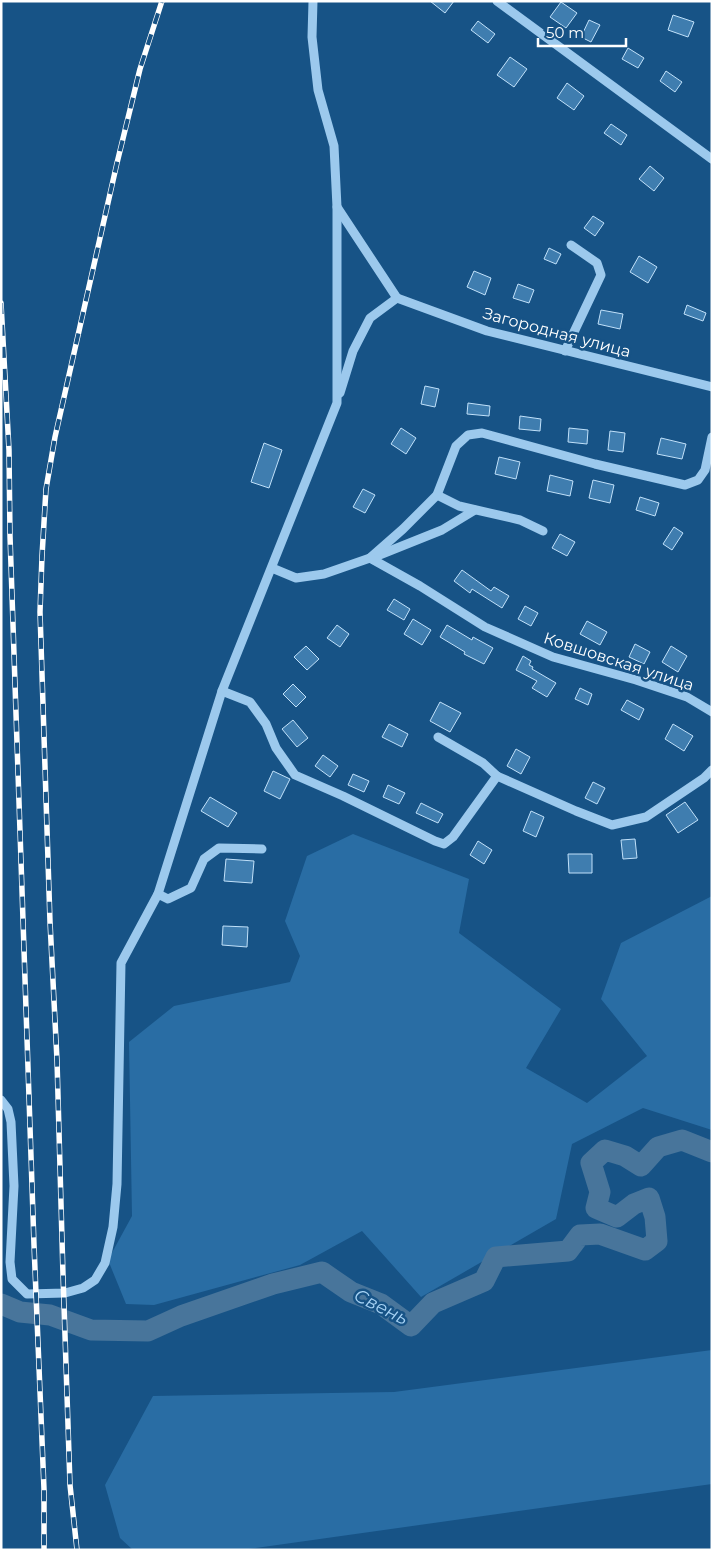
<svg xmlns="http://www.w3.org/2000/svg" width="713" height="1551" font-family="Montserrat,sans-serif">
<rect width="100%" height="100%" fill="#175386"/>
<g fill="#296da4">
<path d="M353 834 469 879 459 933 561 1009 526 1068 587 1103 647 1056 601 999 621 943 712 896V1130L643 1108 572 1144 556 1219 421 1297 362 1231 300 1265 154 1305 126 1304 108 1260 132 1216 129 1042 174 1006 290 982 300 956 285 921 307 856Z"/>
<path d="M712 1350V1484L241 1550H133L120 1538 105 1485 153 1396 394 1392Z"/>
</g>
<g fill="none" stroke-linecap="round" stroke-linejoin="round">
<path stroke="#48759b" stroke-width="21" d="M1 1304 20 1312 50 1315 91 1330 148 1331 181 1316 273 1284 322 1272 351 1292 381 1304 411 1326 433 1303 484 1281 496 1257 568 1251 580 1235 600 1234 645 1250 657 1241 655 1217 649 1198 634 1204 617 1217 596 1208 600 1192 591 1163 605 1150 625 1156 641 1166 658 1147 682 1140 712 1152"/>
</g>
<g fill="#3f7daf" stroke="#c1e1fa">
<path d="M430 1H454L445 13Z"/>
<path d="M561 2 577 13 566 28 550 17Z"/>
<path d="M673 15 694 22 688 37 668 30Z"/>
<path d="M589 20 600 25 591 42 581 37Z"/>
<path d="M478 21 495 34 488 43 471 30Z"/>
<path d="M628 48 644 58 638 68 622 59Z"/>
<path d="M510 57 527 69 514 87 497 75Z"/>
<path d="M666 71 682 82 675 92 660 81Z"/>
<path d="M567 83 584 96 574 110 557 98Z"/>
<path d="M611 124 627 135 621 145 604 133Z"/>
<path d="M650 166 664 178 654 191 639 179Z"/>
<path d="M593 216 604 223 595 236 584 228Z"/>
<path d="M549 248 561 254 556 264 544 259Z"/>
<path d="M639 256 657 267 648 283 630 272Z"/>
<path d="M474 271 491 278 485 295 467 287Z"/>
<path d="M518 284 534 290 529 303 513 298Z"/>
<path d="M687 305 706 313 703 321 684 314Z"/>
<path d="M601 310 623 314 620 329 598 324Z"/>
<path d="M425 386 439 389 435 407 421 404Z"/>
<path d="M468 403 490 406 489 416 467 414Z"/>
<path d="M520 416 541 419 540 431 519 429Z"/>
<path d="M401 428 416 438 406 454 391 444Z"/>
<path d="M569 428 588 430 587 444 568 442Z"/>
<path d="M610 431 625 433 623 452 608 450Z"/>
<path d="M661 438 686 444 682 459 657 454Z"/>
<path d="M264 443 282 450 269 488 251 482Z"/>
<path d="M499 457 520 462 516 479 495 474Z"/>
<path d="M550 475 573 481 570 496 547 491Z"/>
<path d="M593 480 614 485 610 503 589 498Z"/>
<path d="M363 489 375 495 365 513 353 507Z"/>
<path d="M640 497 659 503 655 516 636 510Z"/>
<path d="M674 527 683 533 672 550 663 544Z"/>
<path d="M560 534 575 542 567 556 552 548Z"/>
<path d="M462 570 491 591 494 587 509 596 502 608 472 589 470 593 454 581Z"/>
<path d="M394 599 410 609 404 620 387 610Z"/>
<path d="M525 606 538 613 531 626 518 619Z"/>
<path d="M413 619 431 630 422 645 404 634Z"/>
<path d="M587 621 607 632 600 645 580 634Z"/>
<path d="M337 625 349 634 340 647 327 638Z"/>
<path d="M447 625 472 640 473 637 493 648 484 664 464 654 465 652 440 637Z"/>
<path d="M635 644 650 652 644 664 629 657Z"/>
<path d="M306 646 319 659 307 670 294 657Z"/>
<path d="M671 646 687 656 678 672 662 662Z"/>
<path d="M523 656 531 661 529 665 533 667 532 669 556 683 547 697 532 688 537 681 516 670Z"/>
<path d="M293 684 306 697 296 707 283 694Z"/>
<path d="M580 688 592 694 588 705 575 699Z"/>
<path d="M627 700 644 709 639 720 621 710Z"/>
<path d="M440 702 461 713 450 732 430 721Z"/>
<path d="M293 720 308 738 297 747 282 729Z"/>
<path d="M389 724 408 734 402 747 382 737Z"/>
<path d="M673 724 693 736 684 751 665 739Z"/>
<path d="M516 749 530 757 521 774 507 766Z"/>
<path d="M323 755 338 766 330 777 315 766Z"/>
<path d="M273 771 290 779 280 799 264 791Z"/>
<path d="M353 774 369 781 364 792 348 785Z"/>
<path d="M593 782 605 788 597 804 585 798Z"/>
<path d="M388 785 405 793 399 804 383 797Z"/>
<path d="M210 797 237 813 228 827 201 811Z"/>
<path d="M685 802 698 820 678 833 666 815Z"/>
<path d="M421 803 443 814 438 823 416 813Z"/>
<path d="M531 811 544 817 536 837 523 831Z"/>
<path d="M635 839 637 858 623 859 621 840Z"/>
<path d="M478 841 492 850 484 864 470 855Z"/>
<path d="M568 854H592V873H569Z"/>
<path d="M226 859 254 861 252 883 224 881Z"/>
<path d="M223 926 248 927 247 947 222 945Z"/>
</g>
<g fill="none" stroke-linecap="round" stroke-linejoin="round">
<g stroke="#9cc9ed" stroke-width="9">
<path d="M497 1 712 159"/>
<path d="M337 207 397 298"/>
<path d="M397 298 487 331 712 387"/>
<path d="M565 351 601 275 597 263 571 245"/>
<path d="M340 393 353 351 370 318 397 298"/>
<path d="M437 495 459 506 520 520 543 531"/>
<path d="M377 556 442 530 475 510"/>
<path d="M370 558 403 529 437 495 456 446 468 435 482 433 595 464 685 485 698 480 705 470 712 437"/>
<path d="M272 568 296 578 324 574 370 558 420 586 485 627 553 657 636 680 687 697 712 712"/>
<path d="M222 691 250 702 266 724 276 748 295 775 343 796 435 841 444 844 453 837 497 776"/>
<path d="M438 737 483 763 497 776 576 811 612 825 646 817 704 778 712 770"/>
<path d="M158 894 168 899 191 888 204 859 219 848 262 849"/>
<path d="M1 1100 8 1109 11 1122 14 1186 10 1262 12 1279 27 1294 65 1293 83 1288 95 1280 105 1263 113 1227 117 1184 121 963 158 894 222 691 337 403V207L334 146 318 90 312 37 313 1"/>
</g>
<g stroke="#fff" stroke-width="5.5">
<g id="rail">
<path d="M1 303 9 450 10 536 34 1245 44 1489V1550"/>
<path d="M77 1550 70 1485 63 1275 57 1060 50 922 40 612 42 556 46 489 55 437 117 163 140 69 162 1"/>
</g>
</g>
<use href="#rail" stroke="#175386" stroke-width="4" stroke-dasharray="11" stroke-linecap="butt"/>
</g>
<g text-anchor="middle" stroke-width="5" stroke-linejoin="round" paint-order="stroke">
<g font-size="16" fill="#fff" stroke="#175386">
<text transform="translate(557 332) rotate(15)" y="6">Загородная улица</text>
<text transform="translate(619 661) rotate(18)" y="6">Ковшовская улица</text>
</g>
<g font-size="18" font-style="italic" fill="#a7d3f5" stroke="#175386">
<text transform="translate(381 1307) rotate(27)" y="6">Свень</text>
</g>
</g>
<rect width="713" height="1551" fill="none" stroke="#ffffff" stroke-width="5"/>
<path d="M538 38v8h88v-8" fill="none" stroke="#ffffff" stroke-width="2.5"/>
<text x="546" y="38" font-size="15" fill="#ffffff" stroke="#175386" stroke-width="4" paint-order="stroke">50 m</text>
</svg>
